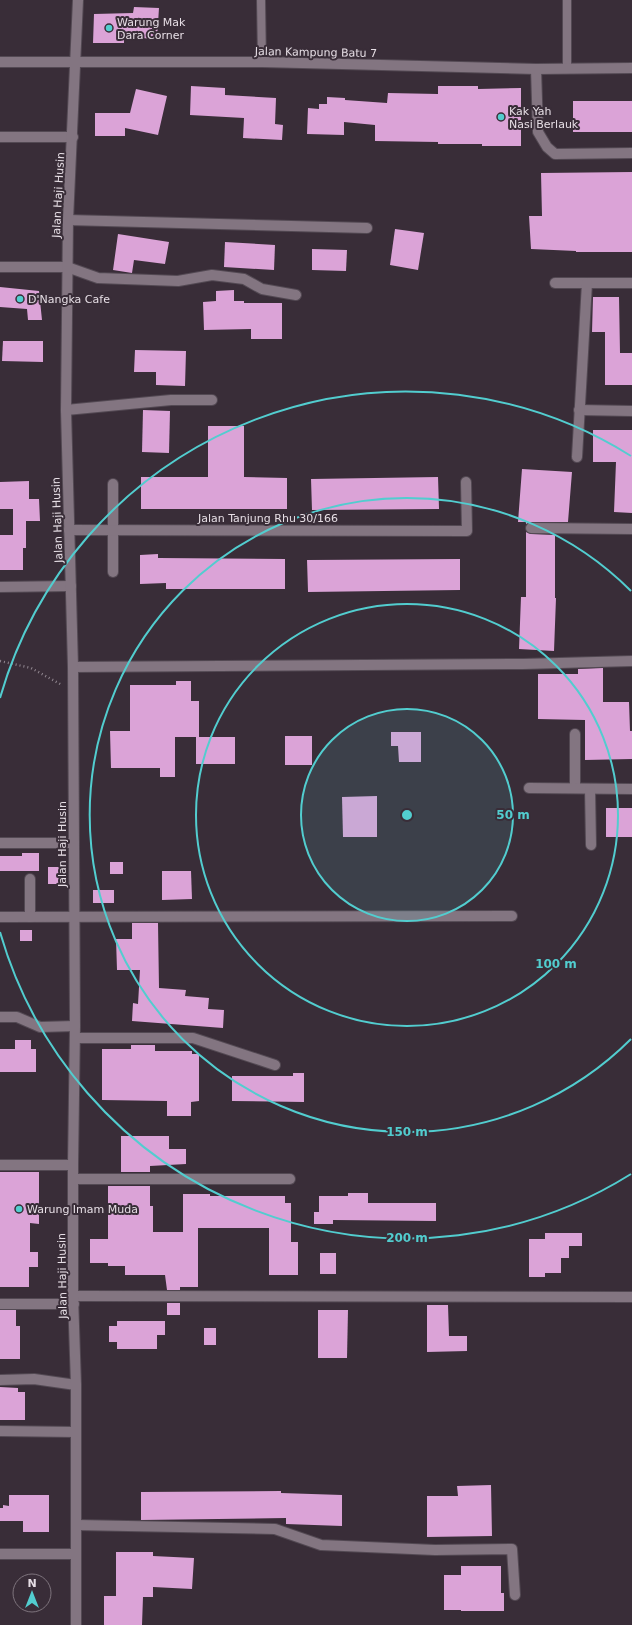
<svg xmlns="http://www.w3.org/2000/svg" width="632" height="1625" font-family="'DejaVu Sans',sans-serif">
<rect width="100%" height="100%" fill="#392d38"/>
<g fill="#dba3d7">
<path d="M134 7 159 8 157 39 124 37V43H93L94 14 133 13Z"/>
<path d="M191 86 225 88V95L276 98 275 124 283 125 282 140 243 138 244 118 190 115Z"/>
<path d="M438 86H478V89L521 88V146H482V144H438V142L375 141V125L344 122V135L307 134 308 108 319 109V104H327V97L345 98V100L387 103 388 93 438 94Z"/>
<path d="M136 89 167 96 158 135 125 128V136H95V113H130Z"/>
<rect x="573" y="101" width="59" height="31"/>
<path d="M632 172V252H576V251L531 249 529 216H542L541 173Z"/>
<path d="M395 229 424 233 418 270 390 265Z"/>
<path d="M118 234 169 242 165 264 134 260 132 273 113 270Z"/>
<path d="M225 242 275 245 274 270 224 267Z"/>
<path d="M312 249 347 250 346 271 312 270Z"/>
<path d="M0 287 39 291 42 320H28L27 309 0 307Z"/>
<path d="M234 290V301H244V303H282V339H251V329L204 330 203 302 216 301V291Z"/>
<path d="M593 297H619L620 353H632V385H605V332H592Z"/>
<path d="M3 341H43V362L2 361Z"/>
<path d="M135 350 186 351 185 386 156 385V372H134Z"/>
<path d="M143 410 170 411 169 453 142 452Z"/>
<path d="M208 426H244V477L287 478V509H141V477H208Z"/>
<path d="M593 430H632V513L614 512 616 462H593Z"/>
<path d="M522 469 572 472 568 522H531L526 524V522H518Z"/>
<path d="M438 477 439 509 312 510 311 479Z"/>
<path d="M29 481V499H39L40 521H26V548H23V570H0V535H13V509H0V482Z"/>
<path d="M526 532 531 534 555 535V598H556L554 651 519 649 521 597H526Z"/>
<path d="M158 554V558L285 559V589H166V583L140 584V555Z"/>
<path d="M460 559V590L308 592 307 560Z"/>
<path d="M603 668V702H629L630 731H632V759L585 760V720L538 719V674H578V669Z"/>
<path d="M176 681H191V701H199V737H175V777H160V768H111L110 731H130V685H176Z"/>
<path d="M391 732H421V762H399L398 746H391Z"/>
<rect x="285" y="736" width="27" height="29"/>
<rect x="196" y="737" width="39" height="27"/>
<path d="M377 796V837H343L342 797Z"/>
<rect x="606" y="808" width="26" height="29"/>
<path d="M22 853H39V871H0V856H22Z"/>
<rect x="110" y="862" width="13" height="12"/>
<rect x="48" y="867" width="11" height="17"/>
<path d="M162 871H191L192 899 162 900Z"/>
<rect x="93" y="890" width="21" height="13"/>
<path d="M132 923H158L159 988 186 990 185 996 209 998 208 1009 224 1010 223 1028 132 1021 133 1003 138 1004 140 970H117L116 939H132Z"/>
<rect x="20" y="930" width="12" height="11"/>
<path d="M15 1040H31V1049H36V1072H0V1049H15Z"/>
<path d="M131 1045H155V1051H192V1054H199V1101L191 1102V1116H167V1101L102 1100V1049H131Z"/>
<path d="M293 1073H304V1102L232 1101V1076H293Z"/>
<path d="M121 1136H169V1149H186V1164L150 1166V1172H121Z"/>
<path d="M0 1172H39V1224L30 1223V1252H38V1267H29V1287H0Z"/>
<path d="M108 1186H150V1206H153V1232H183V1194H210V1196H285V1203H291V1242H298V1275H269V1228H198V1287H180V1290H167L165 1275H125V1266H108V1263H90V1239H108Z"/>
<path d="M348 1193H368V1203H436V1221L333 1220V1224H314V1212H319V1196H348Z"/>
<path d="M545 1233H582V1246H569V1258H561V1273H545V1277H529V1239H545Z"/>
<rect x="320" y="1253" width="16" height="21"/>
<rect x="167" y="1303" width="13" height="12"/>
<path d="M427 1305H448L449 1336H467V1351L427 1352Z"/>
<path d="M0 1310H16V1326H20V1359H0Z"/>
<path d="M318 1310H348L347 1358H318Z"/>
<path d="M117 1321H165V1335H157V1349H117V1342H109V1326H117Z"/>
<rect x="204" y="1328" width="12" height="17"/>
<path d="M0 1387 18 1388V1392H25V1420H0Z"/>
<path d="M491 1485 492 1536 427 1537V1496H458L457 1486Z"/>
<path d="M281 1491V1493L342 1495V1526L286 1524V1518L141 1520V1492Z"/>
<path d="M9 1495H49V1532H23V1521H0V1508H3V1505L9 1506Z"/>
<path d="M116 1552H153V1556L194 1558 192 1589 153 1587V1597H143L142 1625H104V1596H116Z"/>
<path d="M461 1566H501V1593H504V1611H461V1610H444V1575H461Z"/>
</g>
<g fill="none" stroke-linecap="round" stroke-linejoin="round">
<g stroke="#534953" stroke-width="10">
<g id="service">
<path d="M261 0 262 62"/>
<path d="M567 69V0"/>
</g>
</g>
<g stroke="#534953" stroke-width="12">
<g id="minor">
<path d="M536 69 538 132 547 147 555 154 632 153"/>
<path d="M0 137H73"/>
<path d="M68 220 367 228"/>
<path d="M0 267H67L98 278 178 281 212 275 244 279 262 289 296 295"/>
<path d="M555 283H632"/>
<path d="M66 410 171 400H212"/>
<path d="M579 410 632 411"/>
<path d="M577 457 587 283"/>
<path d="M113 484V572"/>
<path d="M531 528 632 529"/>
<path d="M69 530 467 531 466 482"/>
<path d="M0 587 71 586"/>
<path d="M73 667 523 664 632 661"/>
<path d="M575 734V788"/>
<path d="M529 788 632 789"/>
<path d="M590 789 591 845"/>
<path d="M0 843H74"/>
<path d="M30 879V917"/>
<path d="M0 917 512 916"/>
<path d="M0 1017H17L40 1027 75 1026"/>
<path d="M75 1038H193L275 1065"/>
<path d="M0 1165H73"/>
<path d="M73 1179H290"/>
<path d="M73 1296 632 1297"/>
<path d="M0 1304H74"/>
<path d="M0 1380 34 1379 76 1385"/>
<path d="M0 1431 76 1432"/>
<path d="M76 1525 275 1529 321 1545 435 1550 512 1549 515 1595"/>
<path d="M0 1554H76"/>
<path d="M76 1625V1385L73 1296V1165L75 1026 73 667 66 410 68 220 78 0"/>
</g>
</g>
<g stroke="#534953" stroke-width="12">
<path id="tertiary" d="M0 62H262L536 69 632 68"/>
</g>
<path stroke="#918790" stroke-width="2.5" stroke-dasharray="1 3" stroke-linecap="butt" d="M0 661 31 668 62 685"/>
<use href="#service" stroke="#837581" stroke-width="8"/>
<use href="#minor" stroke="#837581" stroke-width="10"/>
<use href="#tertiary" stroke="#837581" stroke-width="10"/>
</g>
<circle cx="407" cy="815" r="106" fill="#52cdcf" fill-opacity=".12"/>
<g fill="none" stroke="#52cdcf" stroke-width="2">
<circle cx="407" cy="815" r="106"/>
<circle cx="407" cy="815" r="211"/>
<path d="M631 1039A317 317 0 1 1 631 591"/>
<path d="M631 1174A423 423 0 0 1 0 932M0 698A423 423 0 0 1 631 456"/>
</g>
<g fill="#52cdcf" stroke="#392d38" stroke-width="1.5">
<circle cx="109" cy="28" r="4"/>
<circle cx="501" cy="117" r="4"/>
<circle cx="20" cy="299" r="4"/>
<circle cx="19" cy="1209" r="4"/>
</g>
<g text-anchor="middle" stroke-width="4" stroke-linejoin="round" paint-order="stroke">
<g font-size="11" fill="#e6dee5" stroke="#392d38" text-anchor="start">
<text x="117" y="26">Warung Mak<tspan x="117" dy="13">Dara Corner</tspan></text>
<text x="509" y="115">Kak Yah<tspan x="509" dy="13">Nasi Berlauk</tspan></text>
<text x="28" y="303">D'Nangka Cafe</text>
<text x="27" y="1213">Warung Imam Muda</text>
</g>
<g font-size="11" fill="#e6dee5" stroke="#392d38">
<text transform="translate(316 52) rotate(1)" y="4">Jalan Kampung Batu 7</text>
<text transform="translate(58 195) rotate(-87)" y="4">Jalan Haji Husin</text>
<text x="268" y="522">Jalan Tanjung Rhu 30/166</text>
<text transform="translate(57 520) rotate(-92)" y="4">Jalan Haji Husin</text>
<text transform="translate(62 844) rotate(-90)" y="4">Jalan Haji Husin</text>
<text transform="translate(62 1276) rotate(-91)" y="4">Jalan Haji Husin</text>
</g>
</g>
<circle cx="407" cy="815" r="6" fill="#52cdcf" stroke="#392d38" stroke-width="2"/>
<g font-size="12" text-anchor="middle" font-weight="bold" fill="#52cdcf" stroke="#392d38" stroke-width="4" stroke-linejoin="round" paint-order="stroke">
<text x="513" y="819">50 m</text>
<text x="556" y="968">100 m</text>
<text x="407" y="1136">150 m</text>
<text x="407" y="1242">200 m</text>
</g>
<g transform="translate(32 1593)"><circle r="19" fill="#392d38" stroke="#7e747d"/>
<path d="M0-3L7 15L0 10L-7 15Z" fill="#52cdcf"/>
<text y="-6" font-size="11" font-weight="bold" text-anchor="middle" fill="#e6dee5">N</text>
</g>
</svg>
